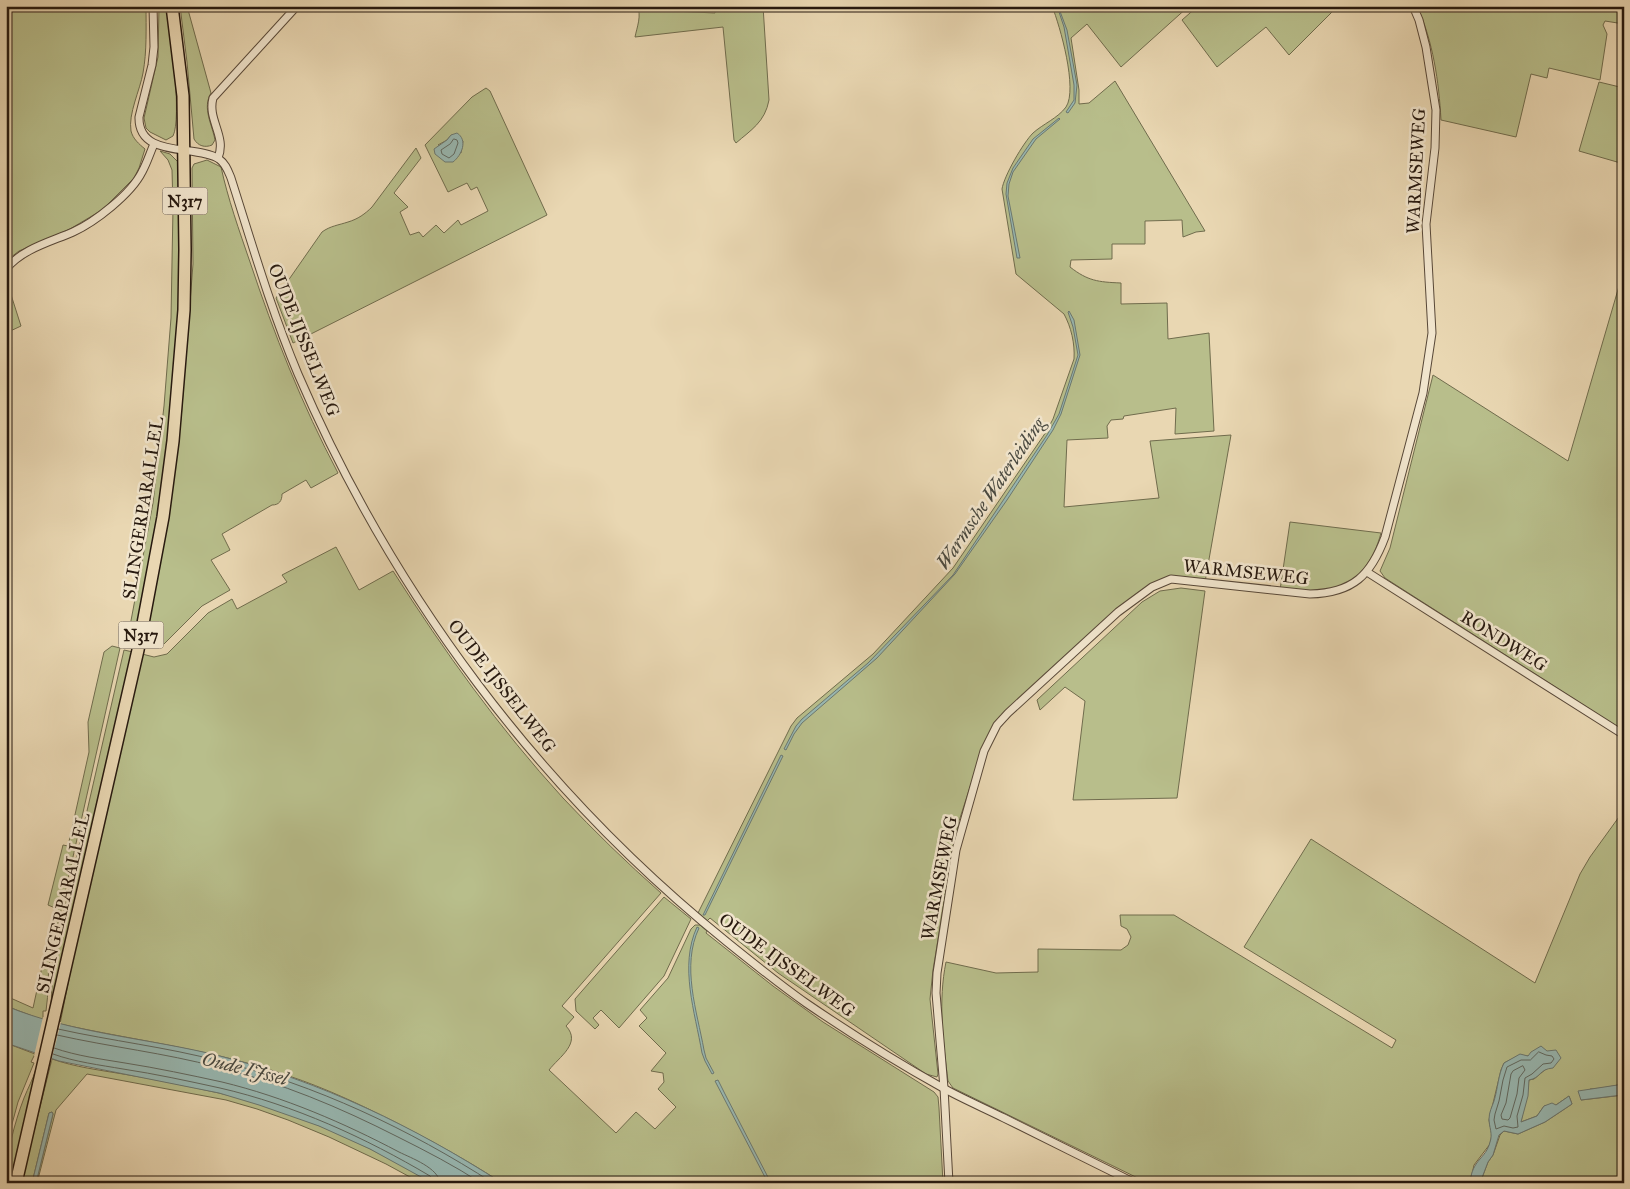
<svg xmlns="http://www.w3.org/2000/svg" width="1630" height="1189" font-family="'IM FELL Great Primer',serif">
<rect width="100%" height="100%" fill="#e9d7b2"/>
<filter id="stains"><feTurbulence type="fractalNoise" baseFrequency=".004" numOctaves="4"/><feColorMatrix values="0 0 0 0 .2 0 0 0 0 .09 0 0 0 0 .02 0 0 0 .5 -.17"/></filter>
<radialGradient id="worn" r=".72"><stop offset=".6" stop-color="#630" stop-opacity="0"/><stop offset="1" stop-color="#630" stop-opacity=".3"/></radialGradient>
<g fill="#b8be8b" stroke="#706c4d" fill-rule="evenodd">
<path d="M6 6H146C146 28 147 51 143 73 140 90 128 114 131 131 133 139 139 144 145 149L139 168 134 178 102 210 70 229 19 251 6 261Z"/>
<path d="M159 6H167C171 30 182 118 173 136L166 140 150 132 146 128 144 118 158 57Z"/>
<path d="M180 6H187L211 93C202 108 212 124 215 140L212 145C205 148 198 146 194 139L187 62Z"/>
<path d="M637 6H673V11L715 13V6H763L769 100C765 122 751 130 736 143L734 140 723 27 635 37C637 27 642 15 637 6Z"/>
<path d="M1052 6H1189L1121 67 1087 24 1071 38 1079 90V104L1089 103 1115 81 1205 231 1196 232 1183 237 1182 220 1145 221V244H1112V259L1071 260 1070 267C1088 281 1098 282 1121 283V304L1167 303 1168 339 1209 333 1214 431 1175 434 1176 408 1124 416 1123 419 1111 420 1107 426 1108 438 1067 440 1064 507 1159 498 1150 441 1231 435 1205 582 1166 578 1160 580 1137 593 994 724 985 741 959 821 952 853 933 970 930 999 938 1074 937 1077 926 1074 778 973 710 918 707 921 698 913 791 726 797 718 873 654 953 568 1046 432 1053 419 1074 359C1075 343 1071 327 1064 314L1016 274 1002 189C1004 176 1023 143 1033 133 1043 124 1058 118 1066 107 1078 89 1060 26 1052 6Z"/>
<path d="M1198 6H1338L1289 55 1266 27 1217 67 1182 20Z"/>
<path d="M1417 6H1624V24L1605 21 1603 25 1607 34 1600 80 1549 68 1547 78 1531 74 1516 137 1441 120C1439 82 1433 41 1417 6Z"/>
<path d="M1599 82 1624 88V164L1579 151Z"/>
<path d="M486 88 490 91 547 215 293 343 276 298 322 232C330 226 339 225 348 222 358 219 365 214 372 207L416 148 421 158 394 193 408 207 400 212 410 235 419 232 423 237 436 225 444 233 458 220 461 225 488 211 477 187 471 190 467 183 448 192 425 145 472 97ZM451 135 463 141 461 153 438 145 447 140Z"/>
<path d="M160 151 170 154 179 163C182 248 180 334 171 418 163 494 149 569 135 644L127 642 153 503 164 406 171 318 173 208 172 170 168 160Z"/>
<path d="M207 160 221 167C228 199 239 230 250 262 274 334 302 405 338 473L311 488 306 480 282 494C282 501 279 505 272 505L222 534 230 550 211 560 230 590 202 606 162 646 155 648 144 646 159 568 181 419 193 264 192 168 194 164Z"/>
<path d="M1624 269V731L1385 578 1380 571 1390 548 1433 375 1568 461Z"/>
<path d="M6 279 21 326 6 333Z"/>
<path d="M1290 522 1381 533C1374 560 1356 587 1326 591 1312 593 1295 590 1280 590Z"/>
<path d="M336 547 359 590 393 571C444 651 499 728 563 798 594 831 627 863 661 893L562 1006 574 1017 566 1026C582 1043 559 1057 549 1070L616 1133 636 1112 655 1129 676 1107 658 1089 664 1082 663 1073 651 1071 666 1053 639 1026 647 1018 640 1010 668 978 691 929 695 925H700L707 931 706 933 773 986 823 1022 934 1092 938 1097 939 1108 943 1183H502C467 1160 430 1140 393 1121 359 1104 325 1088 289 1076 215 1050 137 1041 60 1024L75 948 142 654 154 657 167 654 208 613 232 599 237 609 287 582 282 575Z"/>
<path d="M1181 588 1205 591 1177 798 1073 800 1085 701 1065 687 1040 710 1037 700 1142 602 1160 591Z"/>
<path d="M112 646 120 648 50 959C47 976 49 993 46 1011H43V1020L6 1006V996L33 1008 55 908 48 905 63 845 68 846 89 752 88 722 104 652Z"/>
<path d="M124 650 133 652 51 1008 53 959Z"/>
<path d="M1624 810V1084L1602 1088 1590 1089 1581 1100 1624 1095V1183H1480L1488 1162 1493 1155 1500 1135 1504 1131 1518 1134 1545 1122 1572 1104 1569 1096 1556 1105 1544 1106 1537 1116 1521 1122 1529 1080 1534 1079 1546 1069 1528 1056 1520 1055 1504 1063 1501 1070 1489 1120 1492 1135 1490 1144 1474 1165 1470 1183H1148L953 1088 948 1081C943 1042 938 1001 946 962L996 973 1038 972V949L1121 950 1128 945 1131 937 1127 929 1121 926 1120 915H1174L1392 1048 1396 1040 1244 947 1311 839 1535 983 1580 874 1590 857Z"/>
<path d="M664 897 691 919 664 976 619 1028 601 1010 593 1018 599 1025 595 1029 576 1011 575 999Z"/>
<path d="M6 1043 35 1054 31 1062 34 1063 18 1102 6 1146Z"/>
<path d="M52 1059C75 1067 99 1070 123 1074 155 1079 187 1086 219 1093 292 1110 368 1144 432 1183H421L386 1164 329 1137 288 1120 257 1109 226 1100 87 1074 56 1110 37 1183H36L53 1114 52 1112 49 1113 32 1183H21Z"/>
<path d="M36 1069H37L12 1183H6C6 1155 14 1124 24 1098 28 1088 33 1079 36 1069Z"/>
</g>
<g fill="#98b8b2" stroke="#6b7871">
<path d="M1057 6H1058L1067 30 1077 85 1075 103 1068 113 1066 112 1074 100V85L1064 27Z"/>
<path d="M1059 118 1060 119 1036 139 1013 172 1009 184 1008 196 1020 258H1017L1006 194 1007 183 1013 168 1033 139Z"/>
<path d="M457 133C468 140 462 155 453 162H445L435 154 434 149 447 140 451 135Z"/>
<path d="M1069 311 1074 320 1080 355 1061 414 1053 430 1007 500 955 574 877 658 802 723 794 734 786 750 784 749 796 726 802 719 868 663 953 575 1047 435 1059 414 1078 355 1073 327 1068 312Z"/>
<path d="M781 755 783 756 705 915H703Z"/>
<path d="M697 927 699 928C681 966 697 1011 704 1050L706 1058 714 1073 712 1074 705 1061 702 1053C695 1012 679 966 697 927Z"/>
<path d="M6 1006C74 1034 149 1038 220 1056 320 1081 415 1127 502 1183H432L370 1149 319 1126 259 1105 219 1093 59 1061 6 1043Z"/>
<path d="M1541 1046 1547 1051 1556 1050 1561 1058 1553 1068C1539 1069 1541 1078 1529 1080L1528 1096 1521 1122 1537 1116 1544 1106 1552 1103 1556 1105 1569 1096 1572 1104 1545 1122 1518 1134 1504 1131 1499 1135 1493 1155 1488 1162 1480 1183H1470C1472 1159 1486 1159 1490 1142 1493 1134 1489 1127 1489 1119 1489 1112 1492 1107 1494 1101 1498 1088 1498 1075 1504 1063L1520 1054 1528 1056 1531 1052Z"/>
<path d="M718 1080 725 1094 771 1183H768L715 1081Z"/>
<path d="M1624 1084V1095H1622L1581 1100 1578 1091Z"/>
<path d="M52 1112 53 1114 36 1183H32L49 1113Z"/>
</g>
<path fill="#e9d7b2" d="M43 1017 61 1022 51 1062 34 1056Z"/>
<g fill="none" stroke-linecap="round" stroke-linejoin="round">
<g stroke="#606860" stroke-width="1">
<path d="M454 139 457 140 458 143 454 154 449 158 442 154 441 150 450 144Z"/>
<path d="M58 1029C112 1041 166 1047 219 1061 316 1085 409 1129 493 1183"/>
<path d="M57 1035C110 1047 165 1053 217 1067 282 1083 339 1107 398 1137 426 1151 455 1166 481 1183"/>
<path d="M54 1048C77 1056 101 1059 125 1063 157 1068 190 1075 222 1082 284 1097 344 1123 399 1152 411 1158 439 1168 440 1183"/>
<path d="M1539 1052 1546 1055 1552 1056 1554 1059 1551 1063 1543 1064 1532 1074 1525 1078 1523 1095 1517 1116 1518 1127 1513 1128 1504 1126 1496 1129 1494 1120 1495 1114 1499 1101 1503 1080 1507 1067 1521 1060H1530Z"/>
<path d="M53 1054C75 1062 100 1065 123 1069 156 1074 188 1081 220 1088 294 1105 366 1138 430 1176L433 1179V1183"/>
<path d="M1523 1066 1525 1070 1519 1078 1517 1094 1510 1118 1508 1120 1502 1119 1501 1115 1506 1103 1511 1074 1513 1071Z"/>
</g>
<g stroke="#584838" stroke-width="9">
<g id="minor">
<path d="M153 6 154 47 152 65 139 117C138 159 196 144 219 159 226 164 228 171 231 178 252 244 271 310 298 374 393 595 540 791 727 942 753 963 779 984 806 1003 850 1033 896 1062 943 1088 963 1099 984 1108 1004 1118 1048 1140 1091 1161 1135 1183"/>
<path d="M218 158C227 136 207 120 213 98L297 6"/>
<path d="M6 269C22 249 50 242 73 232 95 222 131 194 142 172 147 163 150 153 154 144"/>
<path d="M1367 572 1624 735"/>
<path d="M949 1183 944 1088 936 993 937 973 956 850 984 751 997 725 1008 713 1118 612 1152 587 1171 579 1310 594C1353 593 1371 575 1385 537L1423 393 1432 333 1426 224 1435 148 1436 110 1426 47 1419 20 1413 6"/>
</g>
</g>
<g stroke="#27190f" stroke-width="14">
<path id="primary" d="M16 1183 138 650 163 517 173 441 184 310 185 250 183 96 172 6"/>
</g>
<use href="#minor" stroke="#f1e5cd" stroke-width="7"/>
<use href="#primary" stroke="#e9d7b2" stroke-width="11"/>
</g>
<g text-anchor="middle" stroke-width="5" stroke-linejoin="round" paint-order="stroke">
<g fill="#f1e5cd" stroke="#645648" stroke-width="1">
<rect x="162.5" y="187.5" width="45" height="27" rx="4"/>
<rect x="118.5" y="621.5" width="45" height="27" rx="4"/>
</g>
<g font-size="16" font-weight="bold" fill="#27190f">
<text x="185" y="207">N317</text>
<text x="141" y="641">N317</text>
</g>
<g font-size="18" fill="#27190f" stroke="#f1e5cd">
<text transform="translate(1416 171) rotate(-87)" y="6">WARMSEWEG</text>
<text transform="translate(304 340) rotate(68)" y="6">OUDE IJSSELWEG</text>
<text transform="translate(143 508) rotate(-81)" y="6">SLINGERPARALLEL</text>
<text transform="translate(1246 572) rotate(6)" y="6">WARMSEWEG</text>
<text transform="translate(1504 641) rotate(32)" y="6">RONDWEG</text>
<text transform="translate(502 686) rotate(52)" y="6">OUDE IJSSELWEG</text>
<text transform="translate(939 878) rotate(-79)" y="6">WARMSEWEG</text>
<text transform="translate(63 903) rotate(-77)" y="6">SLINGERPARALLEL</text>
<text transform="translate(787 965) rotate(36)" y="6">OUDE IJSSELWEG</text>
</g>
<g font-size="19" font-style="italic" fill="#494940" stroke="#f1e5cd">
<text transform="translate(990 493) rotate(-56)" y="7">Warmsche Waterleiding</text>
<text transform="translate(245 1068) rotate(14)" y="7">Oude IJssel</text>
</g>
</g>
<rect width="1630" height="1189" fill="none" stroke="#e9d7b2" stroke-width="25"/>
<rect x="8" y="8" width="1615" height="1174" fill="none" stroke="#27190f" stroke-width="2.5"/>
<rect x="12" y="12" width="1605" height="1164" fill="none" stroke="#27190f"/>
<rect width="100%" height="100%" filter="url(#stains)"/>
<rect width="100%" height="100%" fill="url(#worn)"/>
</svg>
